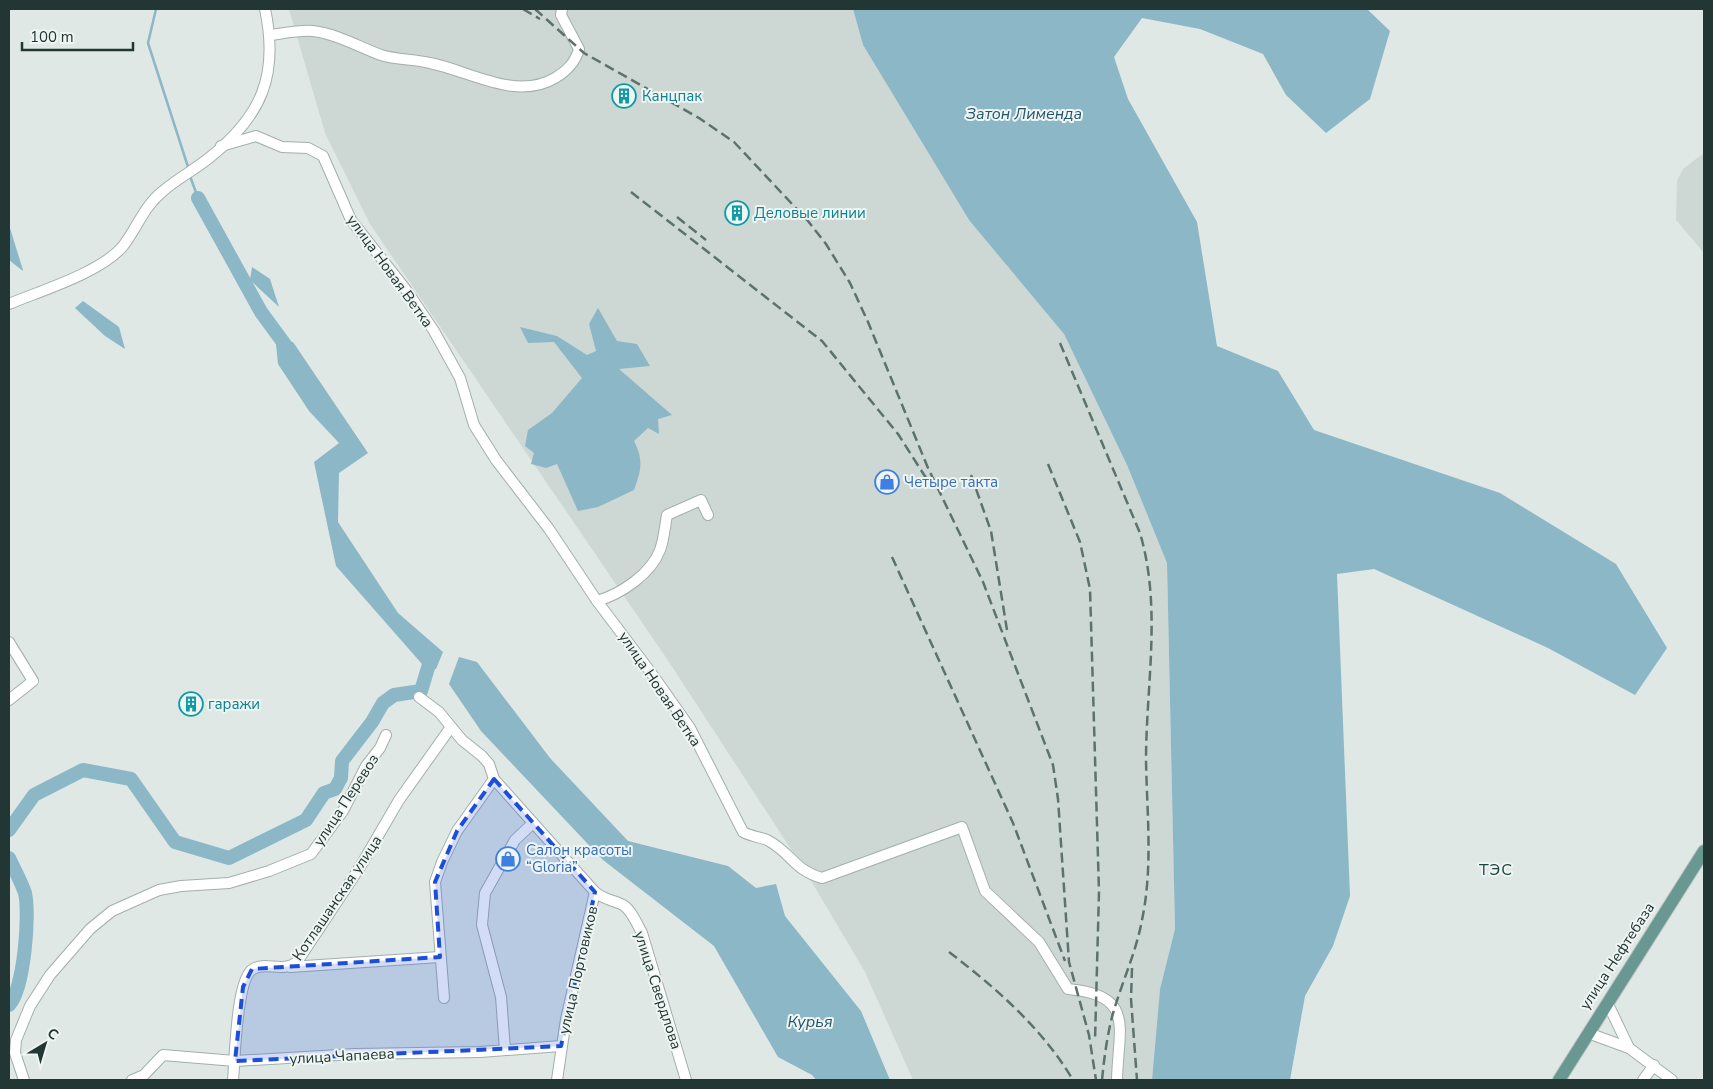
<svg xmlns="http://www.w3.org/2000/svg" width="1713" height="1089" font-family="'Nunito Sans',sans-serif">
<rect width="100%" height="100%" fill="#dfe8e5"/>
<g fill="#cdd8d4">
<path d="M289 9H853L863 45 969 220 1064 334 1127 465 1167 563 1175 929 1160 989 1152 1080H913L865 972 807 874 669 662 370 224 325 133Z"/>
<path d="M1704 153V253L1676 220 1677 181 1683 169Z"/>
</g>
<g fill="#8cb7c7">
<path d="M853 9H1367L1390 31 1370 99 1326 133 1286 95 1263 54 1200 29 1142 18 1114 57 1128 99 1197 222 1217 346 1278 371 1314 430 1500 493 1616 564 1667 648 1635 695 1548 648 1374 569 1337 574 1350 896 1333 946 1305 996 1290 1080H1152L1160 989 1175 929 1167 563 1127 465 1064 334 969 220 863 45Z"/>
<path d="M9 225 23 270V271L9 260Z"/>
<path d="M252 267 270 279 279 307 250 280Z"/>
<path d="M83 301 119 327 125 349 105 336 75 308Z"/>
<path d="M598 308 617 341 637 344 650 366 619 369 672 415 658 419 659 434 648 428 634 441C644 460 641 471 634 490L598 507 578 511 557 464 546 468 531 464 534 453 525 446 528 430 552 413 582 378 554 342 528 343 520 327 557 336 587 355 596 351 589 324Z"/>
<path d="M293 342 368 453 339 473 338 522 398 613 443 652 436 669 422 664 336 566 314 462 339 443 309 411 278 364 276 344Z"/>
<path d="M459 657 477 662 550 758 628 841 728 866 756 888 776 884 785 916 861 1011 890 1080H816L812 1075 778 1057 714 946 603 860 481 731 449 684Z"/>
</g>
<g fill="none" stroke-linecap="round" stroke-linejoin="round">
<g stroke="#8cb7c7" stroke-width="2.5">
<path d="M156 9 148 43 189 170"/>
<path d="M190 176 198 198"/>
</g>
<g stroke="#8cb7c7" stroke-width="14">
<path d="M198 198 261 312 294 357"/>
<path d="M9 830 34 795 83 770 131 779 175 842 229 858 306 820 324 793 335 789 341 778 342 761 372 722 383 703 394 695 421 691 430 661 421 651"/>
<path d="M9 858C14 869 21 881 25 893 30 914 24 990 9 1005"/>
</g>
<g stroke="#a3afac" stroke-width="12">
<g id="minor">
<path d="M271 35C285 33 299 30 313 31 337 34 359 47 381 55 397 60 414 59 430 63 470 71 516 101 555 78 567 71 575 63 579 49L561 15 562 9"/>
<path d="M221 146 256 136 282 147 308 148 323 156 351 220 407 291 434 331 460 378 474 425 496 460 549 529 597 601C621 594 651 574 660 550 664 539 665 526 667 515L701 500 708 515"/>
<path d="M9 304C40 291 102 272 123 246 137 228 144 206 163 191 177 179 194 170 209 158 262 116 279 75 265 9"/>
<path d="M597 601 652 674 690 728 743 832C752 837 762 837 769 841 792 854 794 870 822 878L962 827 985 891 1039 942 1068 989C1136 995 1118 1028 1117 1080"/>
<path d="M9 642 33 681 9 700"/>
<path d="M419 697 439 712 462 740 482 756 489 764 494 779 595 892C603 899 612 900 621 904 630 907 637 924 642 933L686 1080"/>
<path d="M290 967 440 957"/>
<path d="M444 998 435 882 442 862 457 831 494 779"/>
<path d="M1607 1002 1629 1048"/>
<path d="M1588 1033 1629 1048 1672 1080"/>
<path d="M505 1050 501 997 482 925 485 893 515 840 533 823"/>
<path d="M24 1080 15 1053 16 1040 30 1006 50 975 90 929 112 911 159 890 181 886 229 883 269 871 311 854 343 811 366 766 380 748 386 735"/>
<path d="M132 1080 144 1075 163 1055 235 1061 355 1054 480 1052 561 1046"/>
<path d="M233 1080C235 1060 236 978 253 969 266 961 282 973 297 962L360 867 399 800 451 727"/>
<path d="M557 1080 566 1019 595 892"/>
<path d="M1643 1080 1654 1065"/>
</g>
</g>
<g stroke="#bdc3c2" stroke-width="14">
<path id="major" d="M1559 1080 1704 851"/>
</g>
<use href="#minor" stroke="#fff" stroke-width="10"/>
<use href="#major" stroke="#689891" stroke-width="12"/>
<g stroke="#5c726e" stroke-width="2.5" stroke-dasharray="10 5" stroke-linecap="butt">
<path d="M523 9 540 19"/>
<path d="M535 9 584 53 699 118 734 142 808 221 826 244 850 283 868 322 928 468 983 582 1053 765 1058 799 1069 962 1089 1035 1096 1080"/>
<path d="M631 192 822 341 898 434 928 481"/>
<path d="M677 217 706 240"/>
<path d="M1060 343 1140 533C1162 608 1146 685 1146 761 1147 815 1153 867 1142 920 1136 953 1121 984 1112 1017 1107 1037 1104 1059 1102 1080"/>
<path d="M1048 464 1080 542 1090 589 1099 892 1095 1041"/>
<path d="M971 475 991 531 1007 630"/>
<path d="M892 557 1013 823 1065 961"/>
<path d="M949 952C996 988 1042 1028 1073 1080"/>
<path d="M1132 968 1131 999 1137 1080"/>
</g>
</g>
<path fill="#1d4ed8" fill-opacity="0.2" stroke="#1d4ed8" stroke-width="4" stroke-dasharray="10 6" stroke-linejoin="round" d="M494 779 595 892 561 1046 235 1061 243 987 252 969 440 957 435 882 457 831Z"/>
<defs>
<g id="building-ring" transform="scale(1.25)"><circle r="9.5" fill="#eef5f3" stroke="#0f9aa8" stroke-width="1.5"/><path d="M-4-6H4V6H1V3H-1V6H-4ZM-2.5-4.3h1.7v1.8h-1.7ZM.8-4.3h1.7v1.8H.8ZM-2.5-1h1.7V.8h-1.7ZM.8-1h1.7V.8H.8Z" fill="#0f9aa8"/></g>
<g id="shop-ring" transform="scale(1.25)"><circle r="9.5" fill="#eef5f3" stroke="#3f7fe0" stroke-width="1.5"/><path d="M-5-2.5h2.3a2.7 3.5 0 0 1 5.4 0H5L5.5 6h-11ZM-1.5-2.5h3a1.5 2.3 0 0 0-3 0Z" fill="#3f7fe0"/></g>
</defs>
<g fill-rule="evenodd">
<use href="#building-ring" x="624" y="96"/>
<use href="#building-ring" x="737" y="213"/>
<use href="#shop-ring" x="887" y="482"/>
<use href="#building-ring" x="191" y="704"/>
<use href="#shop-ring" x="508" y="859"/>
</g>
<g text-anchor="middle" stroke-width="4" stroke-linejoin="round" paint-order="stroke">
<g font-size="15" fill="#0d838f" stroke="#eef5f3" text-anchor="start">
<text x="642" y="101">Канцпак</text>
<text x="754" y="218">Деловые линии</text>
<text x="208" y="709">гаражи</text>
</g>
<g font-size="15" fill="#223633" stroke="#eef5f3">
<text transform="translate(390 271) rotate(54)" y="5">улица Новая Ветка</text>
<text transform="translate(660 689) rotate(56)" y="5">улица Новая Ветка</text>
<text transform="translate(346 800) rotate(-57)" y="5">улица Перевоз</text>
<text transform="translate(337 898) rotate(-56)" y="5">Котлашанская улица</text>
<text transform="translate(1617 956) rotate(-57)" y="5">улица Нефтебаза</text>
<text transform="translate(578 970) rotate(-77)" y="5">улица Портовиков</text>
<text transform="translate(658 990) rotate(72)" y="5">улица Свердлова</text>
<text transform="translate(342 1056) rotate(-3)" y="5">улица Чапаева</text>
</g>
<g font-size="15" fill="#366cbe" stroke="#eef5f3" text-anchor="start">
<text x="904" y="487">Четыре такта</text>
<text x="526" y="855">Салон красоты<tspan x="526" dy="17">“Gloria”</tspan></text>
</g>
<g font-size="16" font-style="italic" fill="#24566a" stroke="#eef5f3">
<text x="1024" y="119">Затон Лименда</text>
<text x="810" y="1027">Курья</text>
</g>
<g font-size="16" letter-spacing="1" fill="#214540" stroke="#eef5f3">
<text x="1496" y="875">ТЭС</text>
</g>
</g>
<rect width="1713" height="1089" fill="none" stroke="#223633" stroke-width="20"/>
<g transform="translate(45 1044) rotate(38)" stroke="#eef5f3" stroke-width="4" paint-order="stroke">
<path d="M0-4L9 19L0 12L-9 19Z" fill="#223633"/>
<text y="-8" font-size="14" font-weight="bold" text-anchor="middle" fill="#223633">С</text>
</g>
<path d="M22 42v8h111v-8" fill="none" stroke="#223633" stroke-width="2.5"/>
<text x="30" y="42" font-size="15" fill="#223633" stroke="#eef5f3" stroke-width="4" paint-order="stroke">100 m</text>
</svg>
